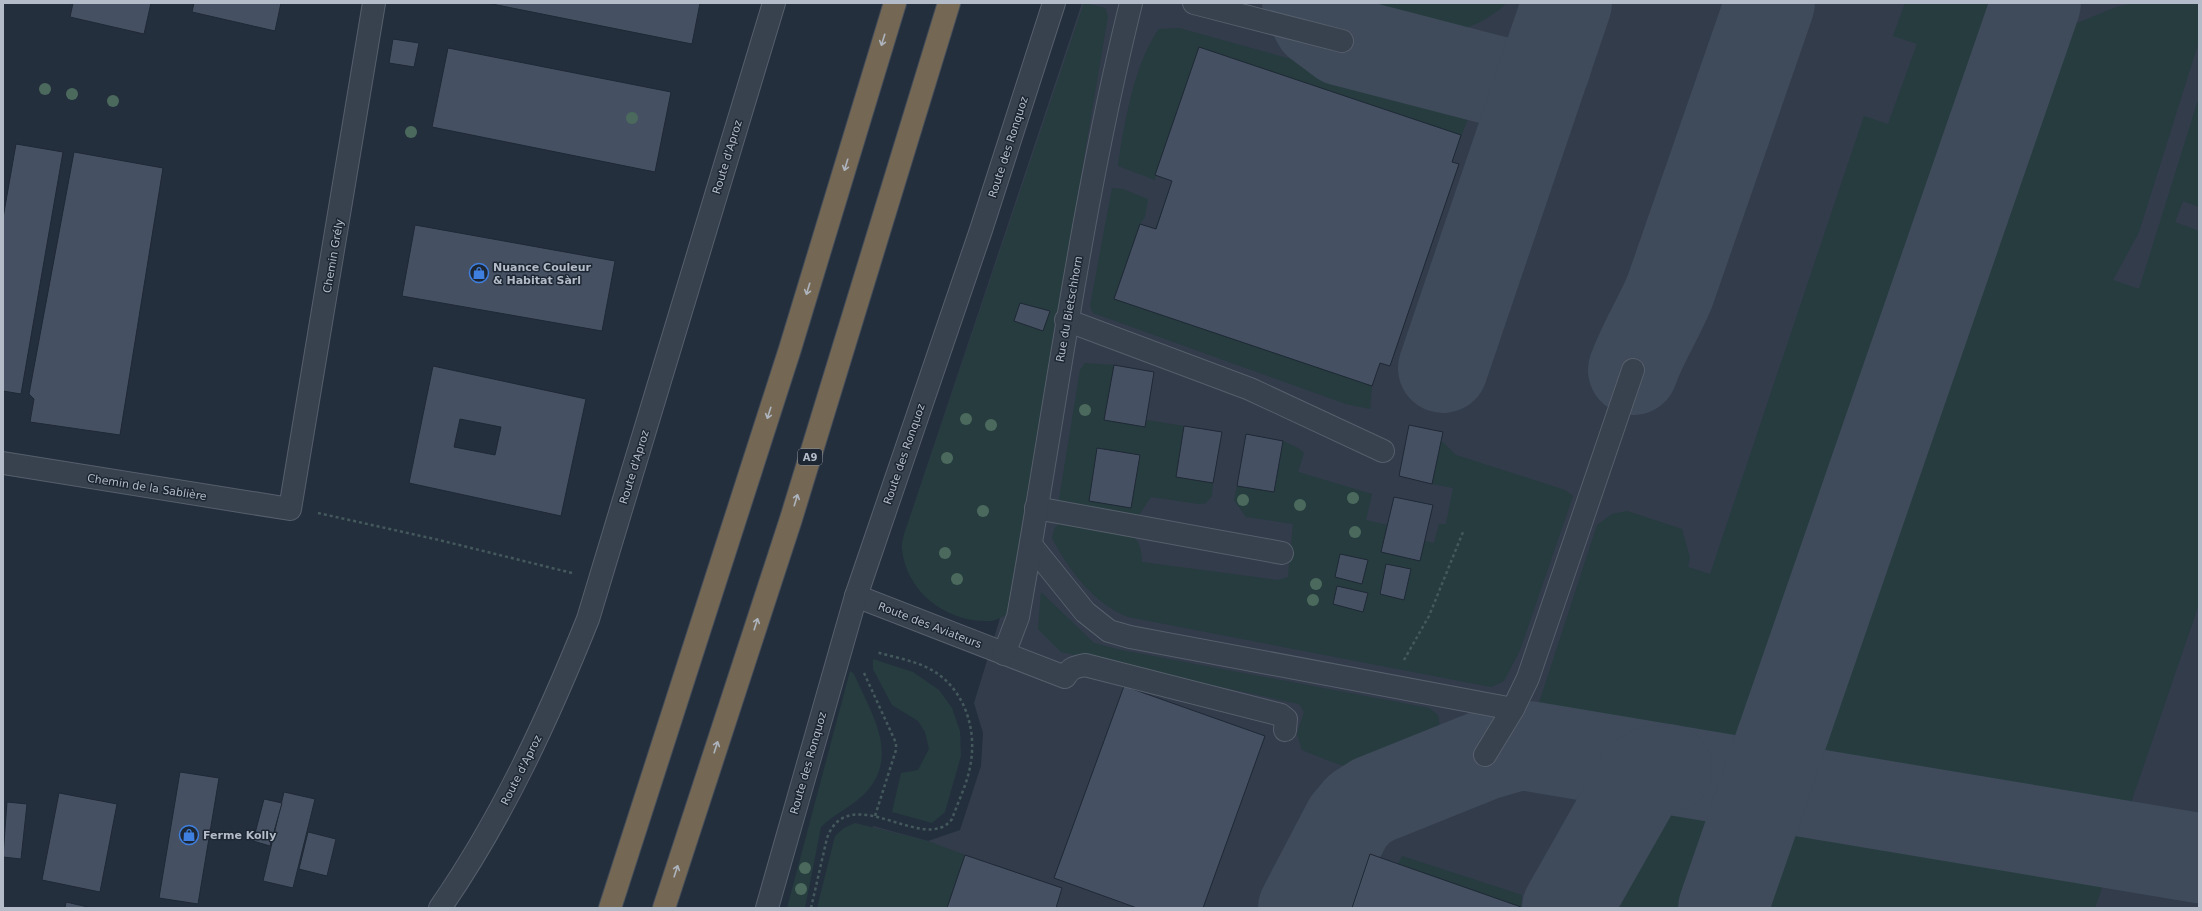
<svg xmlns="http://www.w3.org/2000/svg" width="2202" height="911" font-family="'DejaVu Sans',sans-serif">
<rect width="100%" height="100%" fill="#242f3e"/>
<path fill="#323c4b" d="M1082 3H2199V908H845L873 826 928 841 960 830 981 766 983 733 974 703 1000 618 969 611 909 520Z"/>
<g fill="#263c3f">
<path d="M1084 3 1105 8 1108 16 1007 614C1002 617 995 621 990 621 947 623 906 592 902 549 901 541 906 528 909 520Z"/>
<path d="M1355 3H1507C1502 8 1496 12 1490 16 1446 46 1404 23 1359 7Z"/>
<path d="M1905 3H2017L1746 763 1734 765 1530 731 1520 728 1523 722 1535 715 1597 525 1612 514 1627 511 1682 529 1690 558 1688 567 1710 574 1864 116 1888 124 1917 44 1893 36Z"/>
<path d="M2134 3H2190L2199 5V41L2139 232 2113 280 2139 289 2199 97V207L2183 201 2175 222 2199 231V604L2122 829 2114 832 1811 781 1798 770 2033 77 2075 24 2116 7Z"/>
<path d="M1179 28 1468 108V118L1452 162 1459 164 1390 366 1380 363 1372 386 1370 409 1346 404 1093 313 1090 306 1112 188 1123 189 1148 199 1145 217 1140 224 1155 229 1172 181 1156 175 1155 180 1118 166C1124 124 1134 64 1159 29Z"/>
<path d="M1085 363 1114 365 1146 420 1184 426 1176 477 1213 483 1212 496 1206 503 1199 504 1151 497 1139 515 1133 519 1067 506 1059 499 1080 370Z"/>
<path d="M1441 440 1456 455 1565 490 1573 496 1520 650 1504 681 1491 687 1128 617C1093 603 1069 570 1052 538L1055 527 1061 523 1130 535C1141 541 1141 550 1142 562L1278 580 1288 577 1293 524 1246 517 1234 500 1237 486 1274 492 1283 441 1298 448 1304 453 1298 472 1372 494 1366 520 1387 525 1381 552 1420 560 1425 541 1434 543 1439 524H1446L1453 488 1432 484Z"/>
<path d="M1041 592 1094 643 1121 650 1429 708 1438 715 1441 735 1433 752C1422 758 1410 765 1397 769 1366 778 1330 761 1302 750L1297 734 1304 712 1299 704 1061 652 1038 629Z"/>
<path d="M873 659 913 672 939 690 952 708 960 731 961 756 945 812 932 823 892 812 901 773 918 770 929 749 925 732 918 721 892 705 873 669Z"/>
<path d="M850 671 854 674C870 711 900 754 867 791 854 806 835 813 821 827L805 908H787Z"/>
<path d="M1662 783 1726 796 1731 800 1734 805 1698 908H1583L1641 802 1650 791Z"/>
<path d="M1785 803 2111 861 2095 908H1749Z"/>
<path d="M855 823 928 841 965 855 947 908H817L835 836 844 828Z"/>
<path d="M1402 856 1522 895 1521 907 1398 864Z"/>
</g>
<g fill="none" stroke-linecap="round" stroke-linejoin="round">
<g stroke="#3f4a5a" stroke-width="90">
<path d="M1307 3 1318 23 1342 41 1512 85 1527 82 1546 66"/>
<path d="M1443 368 1567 3"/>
<path d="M1633 370C1643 342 1659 318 1670 291L1770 3"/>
<path d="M1303 908 1348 822 1359 809 1373 800 1485 755 1516 746H1528L2199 858"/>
<path d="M1567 908 1640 779 1652 771 1667 769"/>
<path d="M1723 908 2036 3"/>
</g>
</g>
<g fill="#455162" stroke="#1f2835" fill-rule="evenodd">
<path d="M73 3H151L144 34 70 17Z"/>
<path d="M194 3H281L275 31 192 12Z"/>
<path d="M487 3H700L692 44Z"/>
<path d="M393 39 419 43 414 67 389 63Z"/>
<path d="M1199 47 1461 135 1452 162 1459 164 1390 366 1380 363 1372 386 1114 299 1140 224 1156 229 1172 181 1155 175Z"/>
<path d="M448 48 671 92 655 172 432 127Z"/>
<path d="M16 144 63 152 21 394 3 391V218Z"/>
<path d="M74 152 163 168 120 435 30 422 34 399 29 394Z"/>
<path d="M415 225 615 261 602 331 402 296Z"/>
<path d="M1020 303 1050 311 1043 331 1014 321Z"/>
<path d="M1114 365 1154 372 1145 427 1104 420Z"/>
<path d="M433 366 586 399 561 516 409 483ZM460 419 501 427 495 455 454 447Z"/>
<path d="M1409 425 1443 432 1432 484 1399 476Z"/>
<path d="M1184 426 1222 432 1213 483 1176 477Z"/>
<path d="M1246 434 1283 441 1274 492 1237 486Z"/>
<path d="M1097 448 1140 455 1131 508 1089 501Z"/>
<path d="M1394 497 1433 505 1420 561 1381 552Z"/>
<path d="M1340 554 1368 560 1362 584 1335 577Z"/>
<path d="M1386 564 1411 569 1404 600 1380 594Z"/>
<path d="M1337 586 1368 593 1363 612 1333 604Z"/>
<path d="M1124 686 1265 736 1203 908H1137L1054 878Z"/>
<path d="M180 772 219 778 198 904 159 898Z"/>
<path d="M284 792 315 799 293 888 263 881Z"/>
<path d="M59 793 117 804 100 892 42 880Z"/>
<path d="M264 799 282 803 270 846 253 841Z"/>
<path d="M7 802 27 804 21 859 3 857Z"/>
<path d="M308 832 336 839 327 876 299 869Z"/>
<path d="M1370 854 1521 907 1520 908H1352Z"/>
<path d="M965 855 1062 888 1056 908H947Z"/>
<path d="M66 902 92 908H65Z"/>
</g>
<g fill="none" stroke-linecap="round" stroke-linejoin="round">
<g stroke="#565f6c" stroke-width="24">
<g id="minor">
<path d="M1194 3 1342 41"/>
<path d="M1066 320 1250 389 1383 451"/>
<path d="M3 463 290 509 374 3"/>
<path d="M1036 508 1282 553"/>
<path d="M1031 545 1085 612 1109 631 1130 637 1513 709"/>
<path d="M856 596 1065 677C1070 668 1075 667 1085 665L1281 715 1286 719 1285 730"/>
<path d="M1004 654 1018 617C1055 412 1081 205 1131 3"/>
<path d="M1485 755 1513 709 1528 678 1633 370"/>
<path d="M440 908C502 818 547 721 588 619L774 3"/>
<path d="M767 908 856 596 981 230 1054 3"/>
</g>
</g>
<g stroke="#434c59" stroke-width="24">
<g id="highway">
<path d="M610 908 790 349 895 3"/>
<path d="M664 908 791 519 949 3"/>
</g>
</g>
<g stroke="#44595c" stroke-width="2.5" stroke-dasharray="3 3" stroke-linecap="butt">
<path d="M318 513 439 540 572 573"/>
<path d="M1404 660 1429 616 1463 532"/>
<path d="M864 673 896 743V750L875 816"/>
<path d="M811 908 827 838C849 778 925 856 952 819 958 802 967 784 970 767 978 729 964 686 928 668 912 660 893 657 876 652"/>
</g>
<use href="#minor" stroke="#38414e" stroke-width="22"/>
<use href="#highway" stroke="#746855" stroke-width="22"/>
</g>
<g fill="#4b6a5d">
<circle cx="45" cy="89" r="6"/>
<circle cx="72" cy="94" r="6"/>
<circle cx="113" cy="101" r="6"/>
<circle cx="632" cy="118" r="6"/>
<circle cx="411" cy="132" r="6"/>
<circle cx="1085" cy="410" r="6"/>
<circle cx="966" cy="419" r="6"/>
<circle cx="991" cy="425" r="6"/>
<circle cx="947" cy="458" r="6"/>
<circle cx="1353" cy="498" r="6"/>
<circle cx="1243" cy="500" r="6"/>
<circle cx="1300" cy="505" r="6"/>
<circle cx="983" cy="511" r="6"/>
<circle cx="1355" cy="532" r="6"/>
<circle cx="945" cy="553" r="6"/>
<circle cx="957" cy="579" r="6"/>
<circle cx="1316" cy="584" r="6"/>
<circle cx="1313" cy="600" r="6"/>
<circle cx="805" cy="868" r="6"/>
<circle cx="801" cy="889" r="6"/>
</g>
<defs><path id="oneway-shaft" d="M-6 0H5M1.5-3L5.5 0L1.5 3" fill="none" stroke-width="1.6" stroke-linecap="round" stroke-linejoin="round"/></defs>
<g stroke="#aeb4bd">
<use href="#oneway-shaft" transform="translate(883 40) rotate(107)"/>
<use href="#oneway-shaft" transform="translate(846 165) rotate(107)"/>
<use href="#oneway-shaft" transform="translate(808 289) rotate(107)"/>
<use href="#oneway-shaft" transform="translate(769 413) rotate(108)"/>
<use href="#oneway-shaft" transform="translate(796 500) rotate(-73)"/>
<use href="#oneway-shaft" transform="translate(756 624) rotate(-72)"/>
<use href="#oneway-shaft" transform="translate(716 747) rotate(-72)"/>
<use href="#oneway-shaft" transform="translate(676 871) rotate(-72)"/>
</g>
<defs>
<g id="shop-ring" transform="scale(1)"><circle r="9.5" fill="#1d2633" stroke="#3f7fe0" stroke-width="1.5"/><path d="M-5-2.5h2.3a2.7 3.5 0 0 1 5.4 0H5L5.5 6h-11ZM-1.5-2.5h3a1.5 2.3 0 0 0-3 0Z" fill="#3f7fe0"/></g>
</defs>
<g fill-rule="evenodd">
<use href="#shop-ring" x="479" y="273"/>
<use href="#shop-ring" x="189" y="835"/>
</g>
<g text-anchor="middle" stroke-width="3" stroke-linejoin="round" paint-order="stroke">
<rect fill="#1d2633" stroke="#878f9c" stroke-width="1" x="798" y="449" width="24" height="16" rx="3"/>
<g font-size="10" font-weight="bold" fill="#b4bcc9">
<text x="810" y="461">A9</text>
</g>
<g font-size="11" fill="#b4bcc9" stroke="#1d2633">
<text transform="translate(1008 147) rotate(-72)" y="4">Route des Ronquoz</text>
<text transform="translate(727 157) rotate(-73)" y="4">Route d'Aproz</text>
<text transform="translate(333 256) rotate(-80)" y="4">Chemin Grély</text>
<text transform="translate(1069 309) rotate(-80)" y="4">Rue du Bietschhorn</text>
<text transform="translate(904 454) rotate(-71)" y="4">Route des Ronquoz</text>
<text transform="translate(634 467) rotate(-73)" y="4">Route d'Aproz</text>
<text transform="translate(147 487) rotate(9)" y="4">Chemin de la Sablière</text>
<text transform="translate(930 625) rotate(21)" y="4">Route des Aviateurs</text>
<text transform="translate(808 763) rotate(-74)" y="4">Route des Ronquoz</text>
<text transform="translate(521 770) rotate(-63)" y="4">Route d'Aproz</text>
</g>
<g font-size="11" font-weight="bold" fill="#b4bcc9" stroke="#1d2633" text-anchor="start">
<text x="493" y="271">Nuance Couleur<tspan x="493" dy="13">&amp; Habitat Sàrl</tspan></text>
<text x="203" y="839">Ferme Kolly</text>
</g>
</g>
<rect width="2202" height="911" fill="none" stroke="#b4bcc9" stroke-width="8"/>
</svg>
